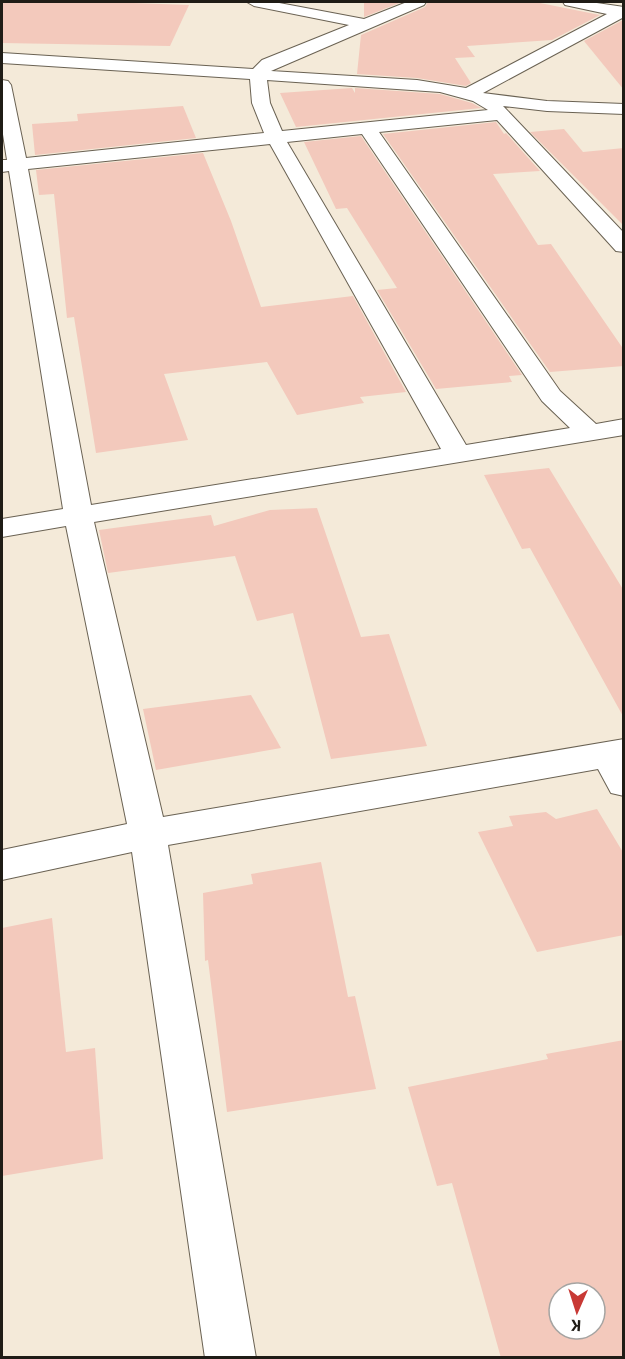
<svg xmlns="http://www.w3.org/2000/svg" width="625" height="1359" font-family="'Exo 2',sans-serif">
<rect width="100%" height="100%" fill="#f4ead9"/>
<g fill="#f3c9bc" fill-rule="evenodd">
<path d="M2 2H106L189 5 170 46 2 43Z"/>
<path d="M364 2H402L364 17Z"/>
<path d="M428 2H535L600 15 552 40 467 46 475 57 455 58 471 83 466 86 417 78 357 74 361 35 425 7Z"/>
<path d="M623 20H624V90L584 41Z"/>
<path d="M352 88 355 93V88L440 94 472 103 481 108 296 127 280 93Z"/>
<path d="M183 106 196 138 35 155 32 124 78 121 77 114Z"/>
<path d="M496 122 504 134 506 133 540 171 493 174 538 245 551 244 624 350V366L550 372 383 134Z"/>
<path d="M564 129 583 152 624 148V226L530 132Z"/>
<path d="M361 136 522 375 509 376 512 382 436 389 377 290 397 288 347 208 336 209 304 142Z"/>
<path d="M203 153 231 221 261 307 353 296 406 392 360 397 364 403 297 415 267 362 164 374 188 440 96 453 74 317 67 318 54 194 39 195 36 170Z"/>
<path d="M549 468 624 591V718L530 548 522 549 484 475Z"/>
<path d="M317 508 361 637 389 634 427 746 331 759 293 613 257 621 235 556 108 573 99 530 211 515 214 526 270 510Z"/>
<path d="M251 695 281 748 156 770 143 709Z"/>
<path d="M597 809 624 854V935L537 952 478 832 513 826 509 816 546 812 556 819Z"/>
<path d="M321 862 348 997 355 996 376 1089 227 1112 208 960 205 961 203 893 253 884 251 874Z"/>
<path d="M52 918 66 1052 95 1048 103 1159 2 1176V928Z"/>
<path d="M624 1040V1358H501L452 1183 437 1186 408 1087 548 1059 546 1054ZM559 1293H595V1329H559Z"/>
</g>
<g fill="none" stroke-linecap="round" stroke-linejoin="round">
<g stroke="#6a6253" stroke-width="2">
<path id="minor" d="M247 2H274L364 19 407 2H426L424 5 271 71 417 80 466 88 607 14 565 5 563 2H590L624 7V17L483 93 547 101 624 104V114L547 111 503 106 624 233V252L616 251 497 120 379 132 560 391 596 424 624 419V435L94 522 163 817 624 739V796L611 793 598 769 168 845 256 1358H205L132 852 2 880V850L127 824 66 526 2 537V519L63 509 9 171 2 172V160H7L2 128V80L8 81 11 85 26 158 264 133 252 103 250 79 2 63V53L253 69 262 60 349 25 254 6ZM267 80 440 92 473 101 488 110 282 131 270 103ZM362 134 542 401 570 428 466 445 287 142ZM270 144 441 449 91 505 28 169Z"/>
</g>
<use href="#minor" fill="#fff" fill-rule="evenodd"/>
</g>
<rect width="625" height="1359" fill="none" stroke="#1f1c16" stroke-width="6"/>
<g transform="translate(577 1311) rotate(183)"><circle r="28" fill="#ffffff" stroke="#a5a4a2" stroke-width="1.5"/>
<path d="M0-4.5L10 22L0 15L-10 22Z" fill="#c83935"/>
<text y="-9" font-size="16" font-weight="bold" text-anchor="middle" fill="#1f1c16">K</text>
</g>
</svg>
